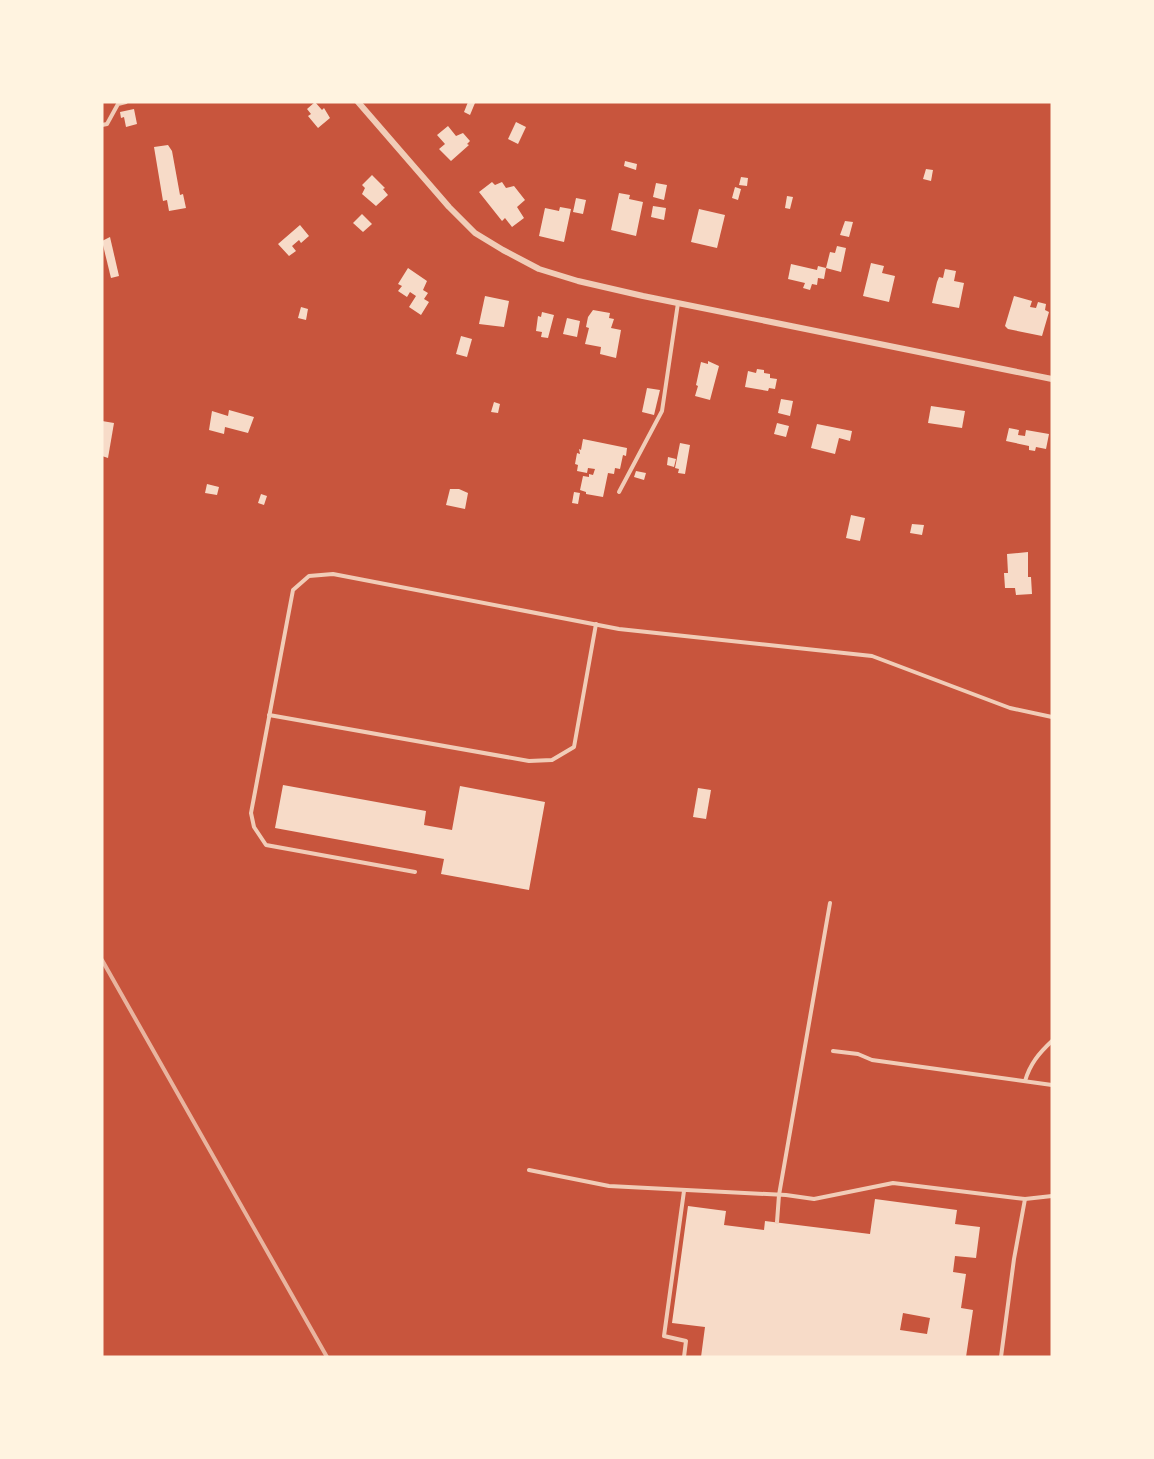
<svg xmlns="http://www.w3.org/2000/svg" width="1154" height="1459" font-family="Arial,sans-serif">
<rect width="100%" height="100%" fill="#c8553d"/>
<g fill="#f7dbc8" fill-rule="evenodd">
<path d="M315 102 322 110 324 108 330 118 318 128 308 116 311 114 307 109Z"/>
<path d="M468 102 475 103 470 115 464 112Z"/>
<path d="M134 109 137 124 126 127 124 117 121 118 120 112Z"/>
<path d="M516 122 526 127 518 144 508 139Z"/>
<path d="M448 126 456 136 463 133 470 141 467 144 469 145 451 161 439 149 445 144 437 135Z"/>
<path d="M168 145 172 151 180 195 183 194 186 208 169 211 167 200 163 201 154 147Z"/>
<path d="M625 161 637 164 636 170 624 166Z"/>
<path d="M926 169 933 170 931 181 923 179Z"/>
<path d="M372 175 385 188 383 189 388 195 376 206 362 194 365 188 362 185Z"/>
<path d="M741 177 748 178 747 186 739 185Z"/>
<path d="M492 182 495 185 502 182 506 188 514 186 525 200 517 207 524 218 512 227 505 218 502 221 479 192Z"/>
<path d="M656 183 667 185 664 200 653 197Z"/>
<path d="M735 187 741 189 738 200 732 198Z"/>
<path d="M619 193 630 195 629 199 643 202 636 236 611 230Z"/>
<path d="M787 196 793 197 790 209 785 208Z"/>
<path d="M576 198 586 200 583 214 573 212Z"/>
<path d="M653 206 666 208 664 220 651 217Z"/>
<path d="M560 207 571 209 564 242 539 236 545 208 559 211Z"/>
<path d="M699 209 725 215 717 248 691 242Z"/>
<path d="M362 214 372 224 363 232 353 223Z"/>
<path d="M845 221 853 222 849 237 840 235Z"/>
<path d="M300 225 309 236 301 243 299 240 292 246 296 251 289 256 278 244Z"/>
<path d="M110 237 119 276 111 278 102 241Z"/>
<path d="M837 246 846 248 841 272 826 268 824 279 818 278 817 285 812 284 810 290 803 288 805 283 788 279 791 264 817 270 818 266 826 268 830 252 835 253Z"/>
<path d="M871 263 884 266 882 273 895 276 889 302 863 296Z"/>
<path d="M408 268 427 281 423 290 428 293 424 299 429 302 421 315 409 307 416 296 410 292 407 297 398 291 402 286 398 284Z"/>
<path d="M945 269 956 271 954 281 964 283 959 308 932 303 937 282 939 277 943 278Z"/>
<path d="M485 296 509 301 504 327 479 324Z"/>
<path d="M1014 296 1032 301 1030 307 1036 308 1038 302 1046 304 1045 310 1049 312 1042 336 1008 329 1005 326Z"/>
<path d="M301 307 308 309 306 320 298 318Z"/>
<path d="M593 310 610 313 609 318 614 319 611 328 621 330 616 358 600 354 601 347 585 344 589 328 586 327 588 317Z"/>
<path d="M542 312 554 315 548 338 541 337 542 332 536 331 538 316 541 317Z"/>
<path d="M567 318 580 321 577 337 563 334Z"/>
<path d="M461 336 472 339 467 357 456 354Z"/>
<path d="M708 361 719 366 710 400 695 396 698 386 696 385 701 362 708 364Z"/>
<path d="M757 369 764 370V373L770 374V378L777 379 775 389 769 388 768 391 745 387 748 371 756 373Z"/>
<path d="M647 388 660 390 654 415 642 412Z"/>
<path d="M781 399 793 401 790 416 778 413Z"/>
<path d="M494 402 500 404 498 413 491 412Z"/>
<path d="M931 406 965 411 962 428 928 423Z"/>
<path d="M229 410 254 417 248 433 225 427 224 434 209 430 212 411 228 416Z"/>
<path d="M102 421 114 423 108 458 102 456Z"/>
<path d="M777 423 789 426 786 437 774 434Z"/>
<path d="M817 424 852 431 850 441 839 438 835 454 811 448Z"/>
<path d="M1009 428 1019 430 1018 435 1025 436 1026 430 1049 434 1046 449 1036 447 1035 451 1029 450V446L1006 441Z"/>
<path d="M583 439 627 448 626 456 623 455 620 469 615 468 614 474 608 473 603 497 586 494V492L580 490 583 476 589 477V474L593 475 595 469 588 468 587 473 577 471 578 465 575 464 577 453 580 454 579 449 581 450Z"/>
<path d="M680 443 690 445 685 474 678 473 679 469 675 468Z"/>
<path d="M668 457 676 459 674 467 667 465Z"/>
<path d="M636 471 646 473 644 480 634 477Z"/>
<path d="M207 484 219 487 217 495 205 493Z"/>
<path d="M450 489H459L468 493 465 509 446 505Z"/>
<path d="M574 492 580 493 578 504 572 503Z"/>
<path d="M261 494 267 496 264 505 258 503Z"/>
<path d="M851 515 865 518 860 541 846 538Z"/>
<path d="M912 524 924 525 922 535 910 533Z"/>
<path d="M1028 552V577H1031L1032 594 1016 595 1015 588H1005L1004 573H1008L1007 554Z"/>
<path d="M283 785 426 811 424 825 452 830 460 786 545 802 529 890 441 874 444 859 275 828Z"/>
<path d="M698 788 711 790 706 819 693 817Z"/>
<path d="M875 1199 957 1210 955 1224 980 1227 976 1258 955 1256 953 1272 966 1274 961 1308 973 1310 966 1357H701L705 1327 672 1323 688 1206 726 1211 724 1225 764 1230 765 1221 870 1234ZM903 1313 930 1318 927 1334 900 1330Z"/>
</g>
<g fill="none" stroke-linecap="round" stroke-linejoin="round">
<g stroke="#f1ccb7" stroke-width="4">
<path d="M102 125 107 124 118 104 126 102"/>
<path d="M619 492 662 411 678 303"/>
<path d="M269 715 529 761 552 760 574 747 596 624"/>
<path d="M415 872 266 845 254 827 251 813 293 590 309 576 333 574 619 629 872 656 1010 708 1052 717"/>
<path d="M833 1051 858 1054 872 1060 1052 1085"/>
<path d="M1025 1081C1030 1064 1039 1053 1052 1041"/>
<path d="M529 1170 609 1186 786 1195 814 1199 893 1183 1025 1199 1052 1196"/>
<path d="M684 1191 664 1336 686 1341 684 1357"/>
<path d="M777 1222 779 1195 830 903"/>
<path d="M1001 1357 1014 1259 1025 1199"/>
</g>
<path stroke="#f1ccb7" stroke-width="6" d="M358 102 449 207 475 233 503 250 539 269 578 281 643 296 1052 379"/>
<path stroke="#e9b49f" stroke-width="4" d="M102 960 327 1357"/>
</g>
<rect width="1154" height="1459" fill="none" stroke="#fff3e0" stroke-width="207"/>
</svg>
